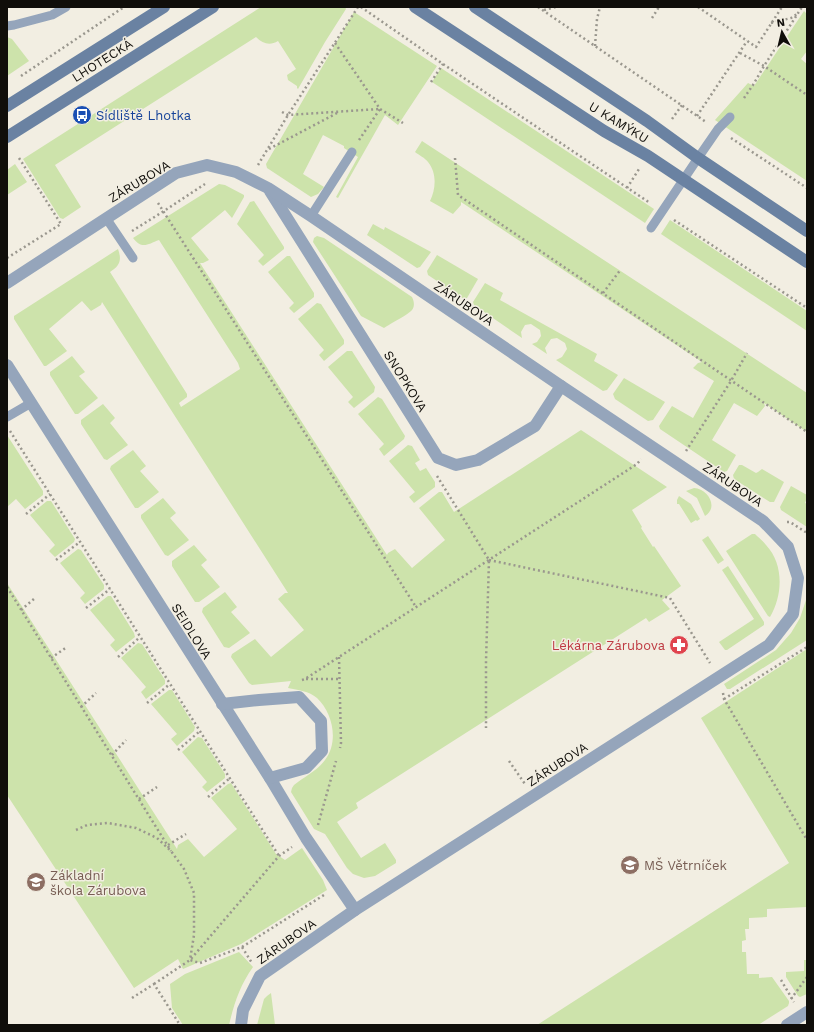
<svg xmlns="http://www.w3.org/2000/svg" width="814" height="1032" font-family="'Work Sans',sans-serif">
<rect width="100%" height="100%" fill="#f2eee2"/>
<g fill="#cde3ab">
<path d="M261 7H345L346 9 325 42 298 89 297 88V86L288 80 287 75 296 69 278 41C270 46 263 44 256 37L55 165 81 207 63 219 60 218 23 159Z"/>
<path d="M804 11 807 14V51L801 59 807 64V181L715 120 748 83 754 86Z"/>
<path d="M354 12 437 66 398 125 385 115 338 198 336 197 358 157 344 148V146L323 135 303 174 324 187 318 194 311 197 267 168 266 164Z"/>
<path d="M7 37 12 39 29 61 7 76Z"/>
<path d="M441 68 654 209 645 223 432 82Z"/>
<path d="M422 141 807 393V432L764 403 765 406 757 416 734 403 712 440 736 455 727 471 724 472 660 429 659 426 672 406 693 418 714 381 693 368 698 363 702 362 461 202V205L453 214 430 201C436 189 437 173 428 162 425 158 419 155 415 152Z"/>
<path d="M15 164 27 182 7 195V170Z"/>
<path d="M219 184 225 185 244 195V197L232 218 225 210 191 238 209 260 203 263H200L387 555 388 553 395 549 412 568 445 540 419 508 439 492H442L454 512 581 430 667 487 632 510 642 527 641 528 653 547 654 546 681 586 662 600 670 609 649 622 646 618 356 803 358 808 337 822 361 858 385 843 396 860V863L375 876 364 878 353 874 347 868 325 834 314 829 291 792 292 788 294 785C304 777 317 771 325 760 339 742 333 713 317 698 309 691 298 690 288 688L291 681 252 685 249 683 231 657 232 654 255 639 271 657 304 630 278 599 285 593H288L102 302 101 305 91 311 82 301 49 329 67 351 46 366H44L14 319V316L118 249C122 260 120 266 110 272L187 394V397L179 403 181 407 240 369 238 363 159 240C148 244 142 250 133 238Z"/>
<path d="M254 201 284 247V249L263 266 258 261 264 255 237 224 250 202Z"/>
<path d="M670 220 807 311V331L661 234Z"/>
<path d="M373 224 384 230 385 227 431 252 420 267 417 268 367 235Z"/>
<path d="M317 236 324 238 412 297C414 301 415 306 412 310 409 314 390 324 384 328L361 316 313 242 314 238Z"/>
<path d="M437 255 478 279 467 298 464 299 428 275 427 271Z"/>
<path d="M287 256H290L314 293V297L294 313 289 308 294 303 268 272Z"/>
<path d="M485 283 503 293 500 300 597 354 594 361 618 375 607 390 603 391 556 360 562 357 567 349 565 343 557 338 551 339 545 348 547 354 532 344 537 342 541 336 540 330 531 324 525 325 521 332 522 338 474 305 473 302Z"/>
<path d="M317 303 321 304 344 340V344L324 361 319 355 324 350 298 319Z"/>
<path d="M347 351H352L375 387 374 392 354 408 348 402 353 397 328 367Z"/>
<path d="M72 356 85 372 79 376 98 398 78 414H75L50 375V372Z"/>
<path d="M624 378 665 402 653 420 648 421 615 399 613 394Z"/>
<path d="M378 397 382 399 405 436 404 439 384 456 379 449 384 444 358 414Z"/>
<path d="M103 404 115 418 110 423 128 445 107 460 104 459 81 424V420Z"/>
<path d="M7 435 43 491V495L25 509 16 499 7 507Z"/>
<path d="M408 445 412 446 420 460 415 463 420 471 426 468 435 482V487L414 503 409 497 415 492 389 461Z"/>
<path d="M133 450 146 466 140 471 159 492 138 508H135L110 469 111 466Z"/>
<path d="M739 465H742L756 473 758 472 762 469 784 482 774 502H770L734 479 733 475Z"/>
<path d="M791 486 807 495V498L805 503 807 504V527L781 510 780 507Z"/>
<path d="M694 488C708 489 719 507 705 516L697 498 686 491Z"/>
<path d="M679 496 691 504 700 519 697 521 696 520 691 523 679 504H677V500Z"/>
<path d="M163 498 176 513 170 518 189 540 168 556 165 555 141 518V515Z"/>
<path d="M47 501H51L75 539 74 542 55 557 49 551 55 545 30 515Z"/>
<path d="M752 534H755C758 537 763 541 766 545 784 564 783 595 770 617L768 616 726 551Z"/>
<path d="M708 536 724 560 718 564 702 540Z"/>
<path d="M194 545 207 560 201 565 220 587 199 602H195L172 566V561Z"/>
<path d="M78 549 81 550 104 585V589L85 604 80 598 85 593 60 563Z"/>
<path d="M728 566 764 622V625L727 650H725L719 642 754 619 722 570Z"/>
<path d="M7 583 177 849 178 845 188 839 204 857 237 829 211 798 228 784 231 783 276 854 285 860 302 848 323 880 327 890 241 944 183 969 178 959 134 988 7 795Z"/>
<path d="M807 591V640L730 689H727L724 684 776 650 791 633 800 618 807 597Z"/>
<path d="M225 592 237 607 231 612 250 633 229 648 224 647 202 612 203 608Z"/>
<path d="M108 596H111L134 633 135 637 116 652 110 645 115 640 90 610Z"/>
<path d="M138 643 142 644 165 680V684L146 699 141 692 146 687 121 658Z"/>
<path d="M807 649V907L767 909V917L749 918V929H745L746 940 742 941V952H746L747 974H759V978L772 977 789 1001V1003L788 1006 758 1025H537L789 863 701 718Z"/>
<path d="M169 690H172L195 727 194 731 177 746 171 739 177 734 151 704Z"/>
<path d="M198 737 202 738 225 774V778L207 792 202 787 207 782 182 752Z"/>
<path d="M239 952 253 967C240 985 234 1004 229 1025H183L172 1008 170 984 185 974Z"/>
<path d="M804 960H807V994L800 997 798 996 786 977V972L804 971Z"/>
<path d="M271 993 275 1025H257L264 999 267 996Z"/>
</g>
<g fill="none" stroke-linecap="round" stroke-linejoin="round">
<g stroke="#9a978e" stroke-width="2.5" stroke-dasharray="2 3" stroke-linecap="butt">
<path d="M361 7 443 64 650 203"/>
<path d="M538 7 706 122"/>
<path d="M698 7 756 47 782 7"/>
<path d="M544 10 556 7"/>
<path d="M652 18 659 7"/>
<path d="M771 23 791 18 797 14"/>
<path d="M335 43 380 109 403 123"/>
<path d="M595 46 597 19 600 7"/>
<path d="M740 53 764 66 807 95"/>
<path d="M21 76 124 7"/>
<path d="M431 82 443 64"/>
<path d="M744 98 753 85 764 66 802 7"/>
<path d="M282 112 288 115 379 109"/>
<path d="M697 116 747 41"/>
<path d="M672 119 682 105"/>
<path d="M731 138 807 188"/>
<path d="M359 140 380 109"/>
<path d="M269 149 339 112"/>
<path d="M455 158 458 195 807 432"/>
<path d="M258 165 288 115 358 7"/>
<path d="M627 188 639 169"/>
<path d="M158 203 416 607"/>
<path d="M674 220 807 308"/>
<path d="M132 231 164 211 205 184"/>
<path d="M7 258 61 224 19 158"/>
<path d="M603 293 621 269"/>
<path d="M10 431 279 856"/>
<path d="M686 451 731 381 747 353"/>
<path d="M437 476 489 560 486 661V728"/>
<path d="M26 514 50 494"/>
<path d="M787 522H790L807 533"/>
<path d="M56 560 80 542"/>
<path d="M489 560 670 598 710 663"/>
<path d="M7 587 171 851"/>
<path d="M86 608 110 589"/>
<path d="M21 610 35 598"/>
<path d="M118 657 140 637"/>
<path d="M339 657 341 743 340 748"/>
<path d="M51 658 67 647"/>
<path d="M306 679H340"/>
<path d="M302 680 305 679 637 464 641 459"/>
<path d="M723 693 724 699 807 840"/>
<path d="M724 699 807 647"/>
<path d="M147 703 170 684"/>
<path d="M81 707 96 693"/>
<path d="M178 750 200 731"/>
<path d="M112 755 126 740"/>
<path d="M509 761 525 784"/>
<path d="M208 797 230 778"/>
<path d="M139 799 157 787"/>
<path d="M318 825 336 761"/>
<path d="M76 830 87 825 108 823 136 828 157 838 171 851 184 869 194 893V935L190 960 200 963 242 947 252 963"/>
<path d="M168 845 186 834"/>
<path d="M242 947 324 895"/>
<path d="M781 980 794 1002"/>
<path d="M154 984 190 960 279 856 292 847"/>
<path d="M132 998 154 984 180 1025"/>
<path d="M791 999 807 977"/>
</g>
<g stroke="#95a5bb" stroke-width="9">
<path d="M7 26 14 25 52 15 66 7"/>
<path d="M311 216 352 152"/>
<path d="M106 218 133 258"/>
<path d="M651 228 698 158 718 129 730 117"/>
<path d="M7 417 31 403"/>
</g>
<g stroke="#95a5bb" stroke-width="12">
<path d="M270 191 438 458 456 465 478 460 535 426 561 386"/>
<path d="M7 283 176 173 207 165 236 172 268 188 311 216 561 386 763 521 788 547 798 578 793 614 769 645 355 910 260 976 243 1010 241 1025"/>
<path d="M7 365 270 778 306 838 355 910"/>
<path d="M222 704 259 700 299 697 321 721 322 751 306 768 270 778"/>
<path d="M787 1025 807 1012"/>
</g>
<g stroke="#6a82a2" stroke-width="12">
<path d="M415 7 604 131 648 156 807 262"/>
<path d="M475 7 647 121 698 158 807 231"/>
<path d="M7 106 164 7"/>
<path d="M7 137 213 7"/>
</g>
</g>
<defs>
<g id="bus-disc" transform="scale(1)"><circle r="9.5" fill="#1a4fb4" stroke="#f2eee2"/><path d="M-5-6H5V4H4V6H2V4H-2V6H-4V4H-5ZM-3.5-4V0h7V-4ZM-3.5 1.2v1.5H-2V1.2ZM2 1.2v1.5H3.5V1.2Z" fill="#fff"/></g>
<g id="pharmacy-disc" transform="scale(1)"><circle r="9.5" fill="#e0444e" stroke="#f2eee2"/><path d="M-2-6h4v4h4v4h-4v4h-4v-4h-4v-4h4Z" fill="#fff"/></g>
<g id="school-disc" transform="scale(1)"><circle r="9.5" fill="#8d6e63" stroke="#f2eee2"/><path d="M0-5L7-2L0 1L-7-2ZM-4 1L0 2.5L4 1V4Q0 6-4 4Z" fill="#fff"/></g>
</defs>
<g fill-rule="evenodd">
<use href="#bus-disc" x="82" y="115"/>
<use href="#pharmacy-disc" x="679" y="645"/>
<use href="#school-disc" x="630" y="865"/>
<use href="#school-disc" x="36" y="882"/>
</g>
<g text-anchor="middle" stroke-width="3" stroke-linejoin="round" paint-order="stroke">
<g font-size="13" fill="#100e0a" stroke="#f2eee2">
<text transform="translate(102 60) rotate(-32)" y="5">LHOTECKÁ</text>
<text transform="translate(619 122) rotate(31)" y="5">U KAMÝKU</text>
<text transform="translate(139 181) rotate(-31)" y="5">ZÁRUBOVA</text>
<text transform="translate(464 303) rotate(34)" y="5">ZÁRUBOVA</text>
<text transform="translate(406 381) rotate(58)" y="5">SNOPKOVA</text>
<text transform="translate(733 484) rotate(34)" y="5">ZÁRUBOVA</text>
<text transform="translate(192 631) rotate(58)" y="5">SEIDLOVA</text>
<text transform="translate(557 764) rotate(-33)" y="5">ZÁRUBOVA</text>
<text transform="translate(286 941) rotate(-35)" y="5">ZÁRUBOVA</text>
</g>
<g font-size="13" fill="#164399" stroke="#f2eee2" text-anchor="start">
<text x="96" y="120">Sídliště Lhotka</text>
</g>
<g font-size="13" fill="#be3a42" stroke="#f2eee2" text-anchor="end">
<text x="665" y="650">Lékárna Zárubova</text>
</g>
<g font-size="13" fill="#785e54" stroke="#f2eee2" text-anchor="start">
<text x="644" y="870">MŠ Větrníček</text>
<text x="50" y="880">Základní<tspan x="50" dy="15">škola Zárubova</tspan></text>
</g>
</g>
<rect width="814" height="1032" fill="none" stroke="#100e0a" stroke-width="16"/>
<g transform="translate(782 32) rotate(352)" stroke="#f2eee2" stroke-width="3" paint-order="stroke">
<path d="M0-3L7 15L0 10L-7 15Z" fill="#100e0a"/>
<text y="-6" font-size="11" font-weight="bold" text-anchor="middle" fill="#100e0a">N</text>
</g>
</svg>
